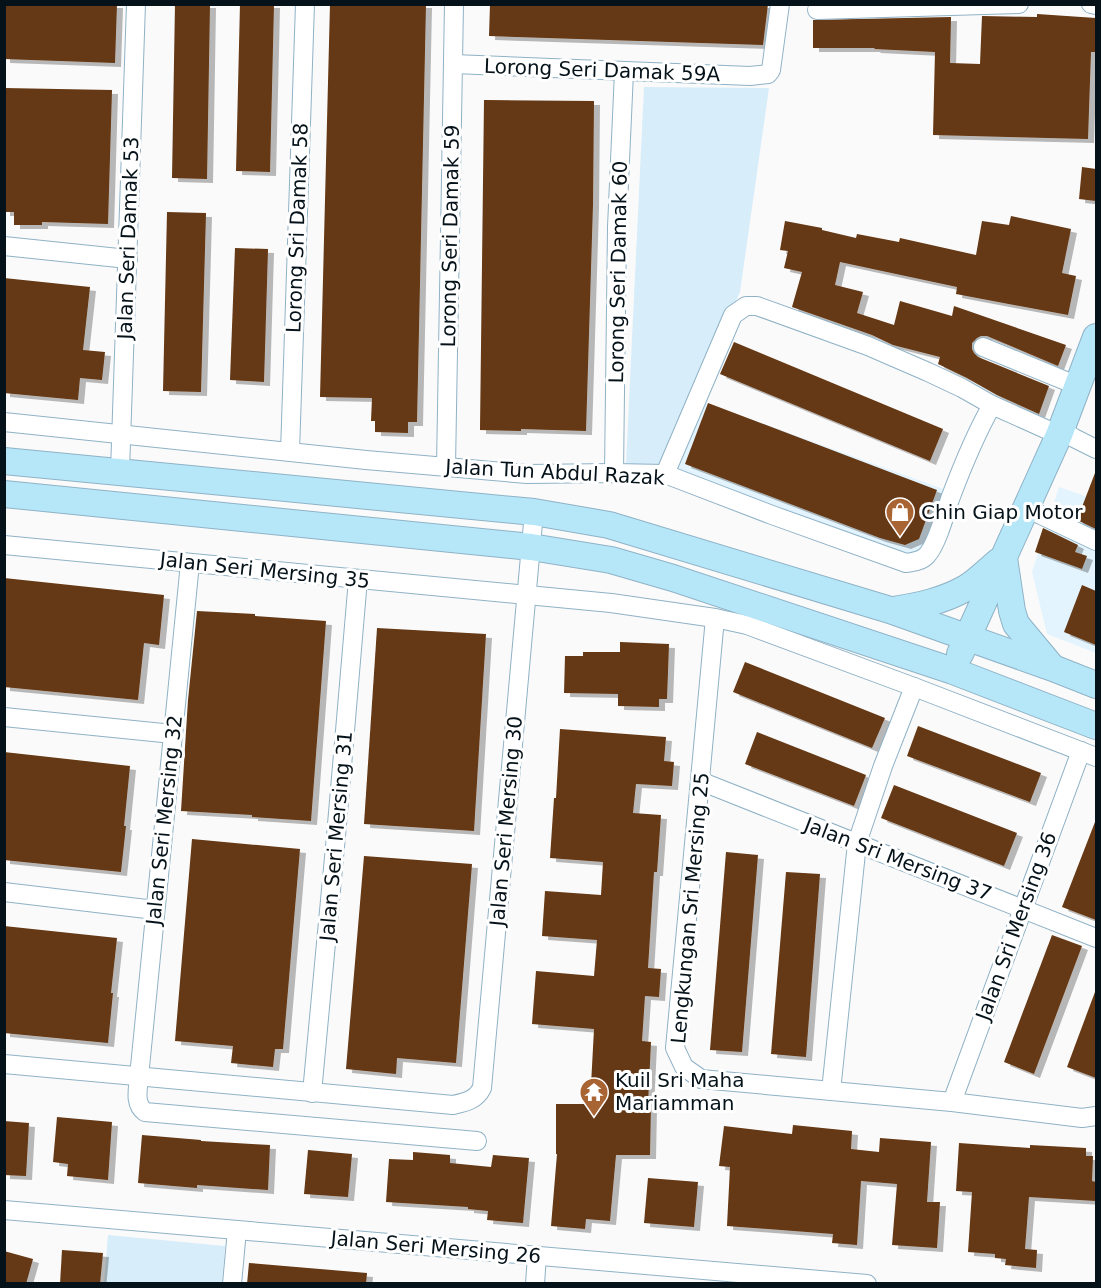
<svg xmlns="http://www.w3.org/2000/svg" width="1101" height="1288" font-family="'DejaVu Sans',sans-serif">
<defs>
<filter id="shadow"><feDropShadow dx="6" dy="4" stdDeviation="0" flood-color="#0004"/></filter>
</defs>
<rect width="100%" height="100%" fill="#fafafa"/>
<g fill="#e3f4fe">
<path d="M703 402 946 490 928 543 922 551 906 555 673 469Z"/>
<path d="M1059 487 1096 500V653L1047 634 1032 572Z"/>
</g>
<g fill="#d7edf9">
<path d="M644 87 769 88 740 292 660 465 626 464Z"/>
<path d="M108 1235 225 1246 222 1283H104Z"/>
</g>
<g fill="#653713" filter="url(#shadow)">
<path d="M4 4H117L115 63 4 59Z"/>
<path d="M175 4H210L207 179 172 178Z"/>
<path d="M240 4H274L270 172 236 171Z"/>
<path d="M330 4H426L417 422H408V433L375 432V421H371L372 398 320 397Z"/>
<path d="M490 4H768L763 45 489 36Z"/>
<path d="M1037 14 1096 18V52H1091L1088 139 933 135 935 52 874 49 875 48H813V20L951 17 950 63 980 64 982 16 1037 17Z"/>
<path d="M4 88 112 90 108 224 42 222V225H14V212H4Z"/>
<path d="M484 100 594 101 593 204 586 431 521 429V431L480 430Z"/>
<path d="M1082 167 1096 169V201L1079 199Z"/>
<path d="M167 212 206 213 201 392 163 391Z"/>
<path d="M1011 216 1071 229 1062 273 1076 276 1068 315 956 294 957 287 840 262 835 285 863 292 857 313 894 325 900 301 952 316 954 306 1066 345 1058 366 987 336H981L977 338 972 343V349L974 353 978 357 1049 386 1039 414 997 395 967 378 938 364 940 357 893 345 872 335 792 307 802 272 784 268 788 251 780 250 785 221 822 228V230L856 238 857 234 899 242 900 238 976 255 982 221 1009 225Z"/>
<path d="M235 248 268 249 264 382 230 380Z"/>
<path d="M4 278 90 287 83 350 105 352 102 380 80 378 78 400 4 393Z"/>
<path d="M734 342 943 429 930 461 720 374Z"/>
<path d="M708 403 937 490 919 539 905 545 880 538 685 464Z"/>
<path d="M1095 473H1096V529L1077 520Z"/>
<path d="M1043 528 1078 545 1075 552 1087 556 1082 569 1035 552Z"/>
<path d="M4 578 164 595 159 645 144 643 138 700 4 687Z"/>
<path d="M1082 585 1096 591V645L1064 632Z"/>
<path d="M197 611 255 614V616L326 621 311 821 252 817V815L181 811 188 700Z"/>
<path d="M377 628 486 634 474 831 364 824Z"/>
<path d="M620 642 669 644 667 699H659V707L618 706V694L564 693 565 656H583V652H620Z"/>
<path d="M745 662 885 718 872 748 733 692Z"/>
<path d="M918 726 1041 773 1030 802 907 756Z"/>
<path d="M560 729 666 737 664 761 674 762 672 786 636 784 633 813 661 815 657 872H654L648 968 661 969 659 997 645 996 642 1041 651 1042 648 1104H651L650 1155H616L610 1221 586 1219 585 1229 551 1226 557 1154H556V1104H590L594 1029 532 1024 536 971 594 976 597 940 542 936 545 891 601 895 603 862 550 858 554 798H556Z"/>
<path d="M757 732 866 775 854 806 745 764Z"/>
<path d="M4 752 130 766 124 826H126L121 872 4 860Z"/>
<path d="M894 785 1017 833 1004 866 881 818Z"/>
<path d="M1095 822H1096V920L1062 907Z"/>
<path d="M192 839 300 849 283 1049H275L273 1067 231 1063 233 1046 175 1041Z"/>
<path d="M726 852 758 855 742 1052 710 1050Z"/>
<path d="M364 856 472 864 456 1063 397 1058 396 1074 346 1069Z"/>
<path d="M786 872 820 874 806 1057 771 1054Z"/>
<path d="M4 926 117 938 111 993H113L108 1043 4 1033Z"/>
<path d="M1052 935 1082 946 1034 1074 1004 1062Z"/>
<path d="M1095 992H1096V1078L1067 1067Z"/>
<path d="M57 1117 112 1122 108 1180 67 1176 68 1164 53 1162Z"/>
<path d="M4 1121 29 1123 26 1176 4 1175Z"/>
<path d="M793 1125 852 1131 851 1149 879 1152 880 1138 931 1142 927 1202H940L937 1248 892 1245 897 1184 861 1181 857 1245 832 1243 833 1234 727 1226 730 1167 719 1166 724 1126 792 1134Z"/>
<path d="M142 1135 201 1140V1141L270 1145 268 1190 197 1185V1188L138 1183Z"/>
<path d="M959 1143 1030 1148V1145L1086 1148V1156H1093L1092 1181 1096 1182V1201L1029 1197 1025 1249 1037 1250 1036 1268 1005 1265 1006 1259 995 1258V1254L968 1252 972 1192 956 1191Z"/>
<path d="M308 1150 352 1154 348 1197 304 1194Z"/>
<path d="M413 1152 450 1155V1163L491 1167 493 1155 529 1158 523 1223 487 1220 488 1211 468 1209V1207L386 1202 389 1159 413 1160Z"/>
<path d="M648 1178 698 1182 694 1227 644 1223Z"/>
<path d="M62 1250 103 1253 100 1284H60Z"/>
<path d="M4 1251 33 1259 26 1284H4Z"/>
<path d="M249 1263 367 1273 366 1284H247Z"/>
</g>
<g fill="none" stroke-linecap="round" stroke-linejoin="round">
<g stroke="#8fb2c6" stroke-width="20">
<g id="minor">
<path d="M1091 4 1096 5"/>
<path d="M817 10 1019 4"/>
<path d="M453 64 750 76 768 74 771 70 780 4"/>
<path d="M4 246 128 259"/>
<path d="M983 347 1078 386"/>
<path d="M4 422 366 460 527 474 614 473 665 474 772 515 906 563C913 562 922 561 927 555 937 544 945 514 950 499 962 467 975 435 992 405"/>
<path d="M1061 430 1074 438 1096 449"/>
<path d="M290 452 305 4"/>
<path d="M446 467 454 4"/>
<path d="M120 471 136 4"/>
<path d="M614 473 617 227 624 72"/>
<path d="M665 474 733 315 746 306H757L868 346 928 372 962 388 992 405 1059 435"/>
<path d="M1026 509 1041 515 1096 541"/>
<path d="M4 545 611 603 715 618 747 625 914 687 1096 757"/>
<path d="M190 563 139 1077C138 1089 134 1104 145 1112L477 1141"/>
<path d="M715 618 675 1048 684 1067 701 1079 952 1102 1082 1118 1096 1116"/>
<path d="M4 717 173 734"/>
<path d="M700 781 1096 938"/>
<path d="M4 892 155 910"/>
<path d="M4 1064 453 1105C466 1102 476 1100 482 1088L534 512"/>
<path d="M831 1091 857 843 883 766 914 687"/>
<path d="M312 1093 336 836 358 579"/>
<path d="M952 1102 1081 751"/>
<path d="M4 1210 867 1284"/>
<path d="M232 1284 237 1230"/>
<path d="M535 1284 537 1255"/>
</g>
</g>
<g stroke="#8fb2c6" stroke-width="28">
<g id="secondary">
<path d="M4 461 534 512 609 525 890 610 1053 668 1096 685"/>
<path d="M4 494 531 547 611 560 673 578 953 671 1096 726"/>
<path d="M1004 558 1012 611 1016 624 1051 666"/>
<path d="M893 610C919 606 943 601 966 588 978 581 988 570 999 561"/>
<path d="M960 654 1059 435 1096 337"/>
</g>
</g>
<use href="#minor" stroke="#fff" stroke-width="18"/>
<use href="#secondary" stroke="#b6e7f9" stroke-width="26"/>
</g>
<defs>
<g id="shop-pin" transform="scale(1.5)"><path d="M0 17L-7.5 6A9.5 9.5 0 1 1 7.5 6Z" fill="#a86433" stroke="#fff"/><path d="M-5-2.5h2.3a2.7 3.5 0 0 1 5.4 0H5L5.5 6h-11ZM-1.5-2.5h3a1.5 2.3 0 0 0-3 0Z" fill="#fff"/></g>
<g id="temple-pin" transform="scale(1.5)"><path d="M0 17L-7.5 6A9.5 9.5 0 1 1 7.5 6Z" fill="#a86433" stroke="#fff"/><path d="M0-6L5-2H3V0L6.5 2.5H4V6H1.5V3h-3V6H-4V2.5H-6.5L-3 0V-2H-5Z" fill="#fff"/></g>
</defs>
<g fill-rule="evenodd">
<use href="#shop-pin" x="900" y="512"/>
<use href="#temple-pin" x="594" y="1092"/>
</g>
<g text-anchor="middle" stroke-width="6" stroke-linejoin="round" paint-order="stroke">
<g font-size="20" fill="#051219" stroke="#fff">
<text transform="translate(602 70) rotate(2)" y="7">Lorong Seri Damak 59A</text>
<text transform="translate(297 228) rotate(-88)" y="7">Lorong Sri Damak 58</text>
<text transform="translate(450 236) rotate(-89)" y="7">Lorong Seri Damak 59</text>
<text transform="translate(128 238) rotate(-88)" y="7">Jalan Seri Damak 53</text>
<text transform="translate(618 272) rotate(-89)" y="7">Lorong Seri Damak 60</text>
<text transform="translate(555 472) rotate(3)" y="7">Jalan Tun Abdul Razak</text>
<text transform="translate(265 570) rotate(6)" y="7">Jalan Seri Mersing 35</text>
<text transform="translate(164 820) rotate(-84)" y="7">Jalan Seri Mersing 32</text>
<text transform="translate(506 821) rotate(-85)" y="7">Jalan Seri Mersing 30</text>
<text transform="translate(336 836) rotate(-85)" y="7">Jalan Seri Mersing 31</text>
<text transform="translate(898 859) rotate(21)" y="7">Jalan Sri Mersing 37</text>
<text transform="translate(690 908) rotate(-85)" y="7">Lengkungan Sri Mersing 25</text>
<text transform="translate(1016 926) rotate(-70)" y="7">Jalan Sri Mersing 36</text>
<text transform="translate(436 1247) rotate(5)" y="7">Jalan Seri Mersing 26</text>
</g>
<g font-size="20" fill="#051219" stroke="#fff" text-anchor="start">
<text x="921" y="519">Chin Giap Motor</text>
<text x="615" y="1087">Kuil Sri Maha<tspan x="615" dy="23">Mariamman</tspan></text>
</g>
</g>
<rect width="1101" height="1288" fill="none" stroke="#051219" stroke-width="12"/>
</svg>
